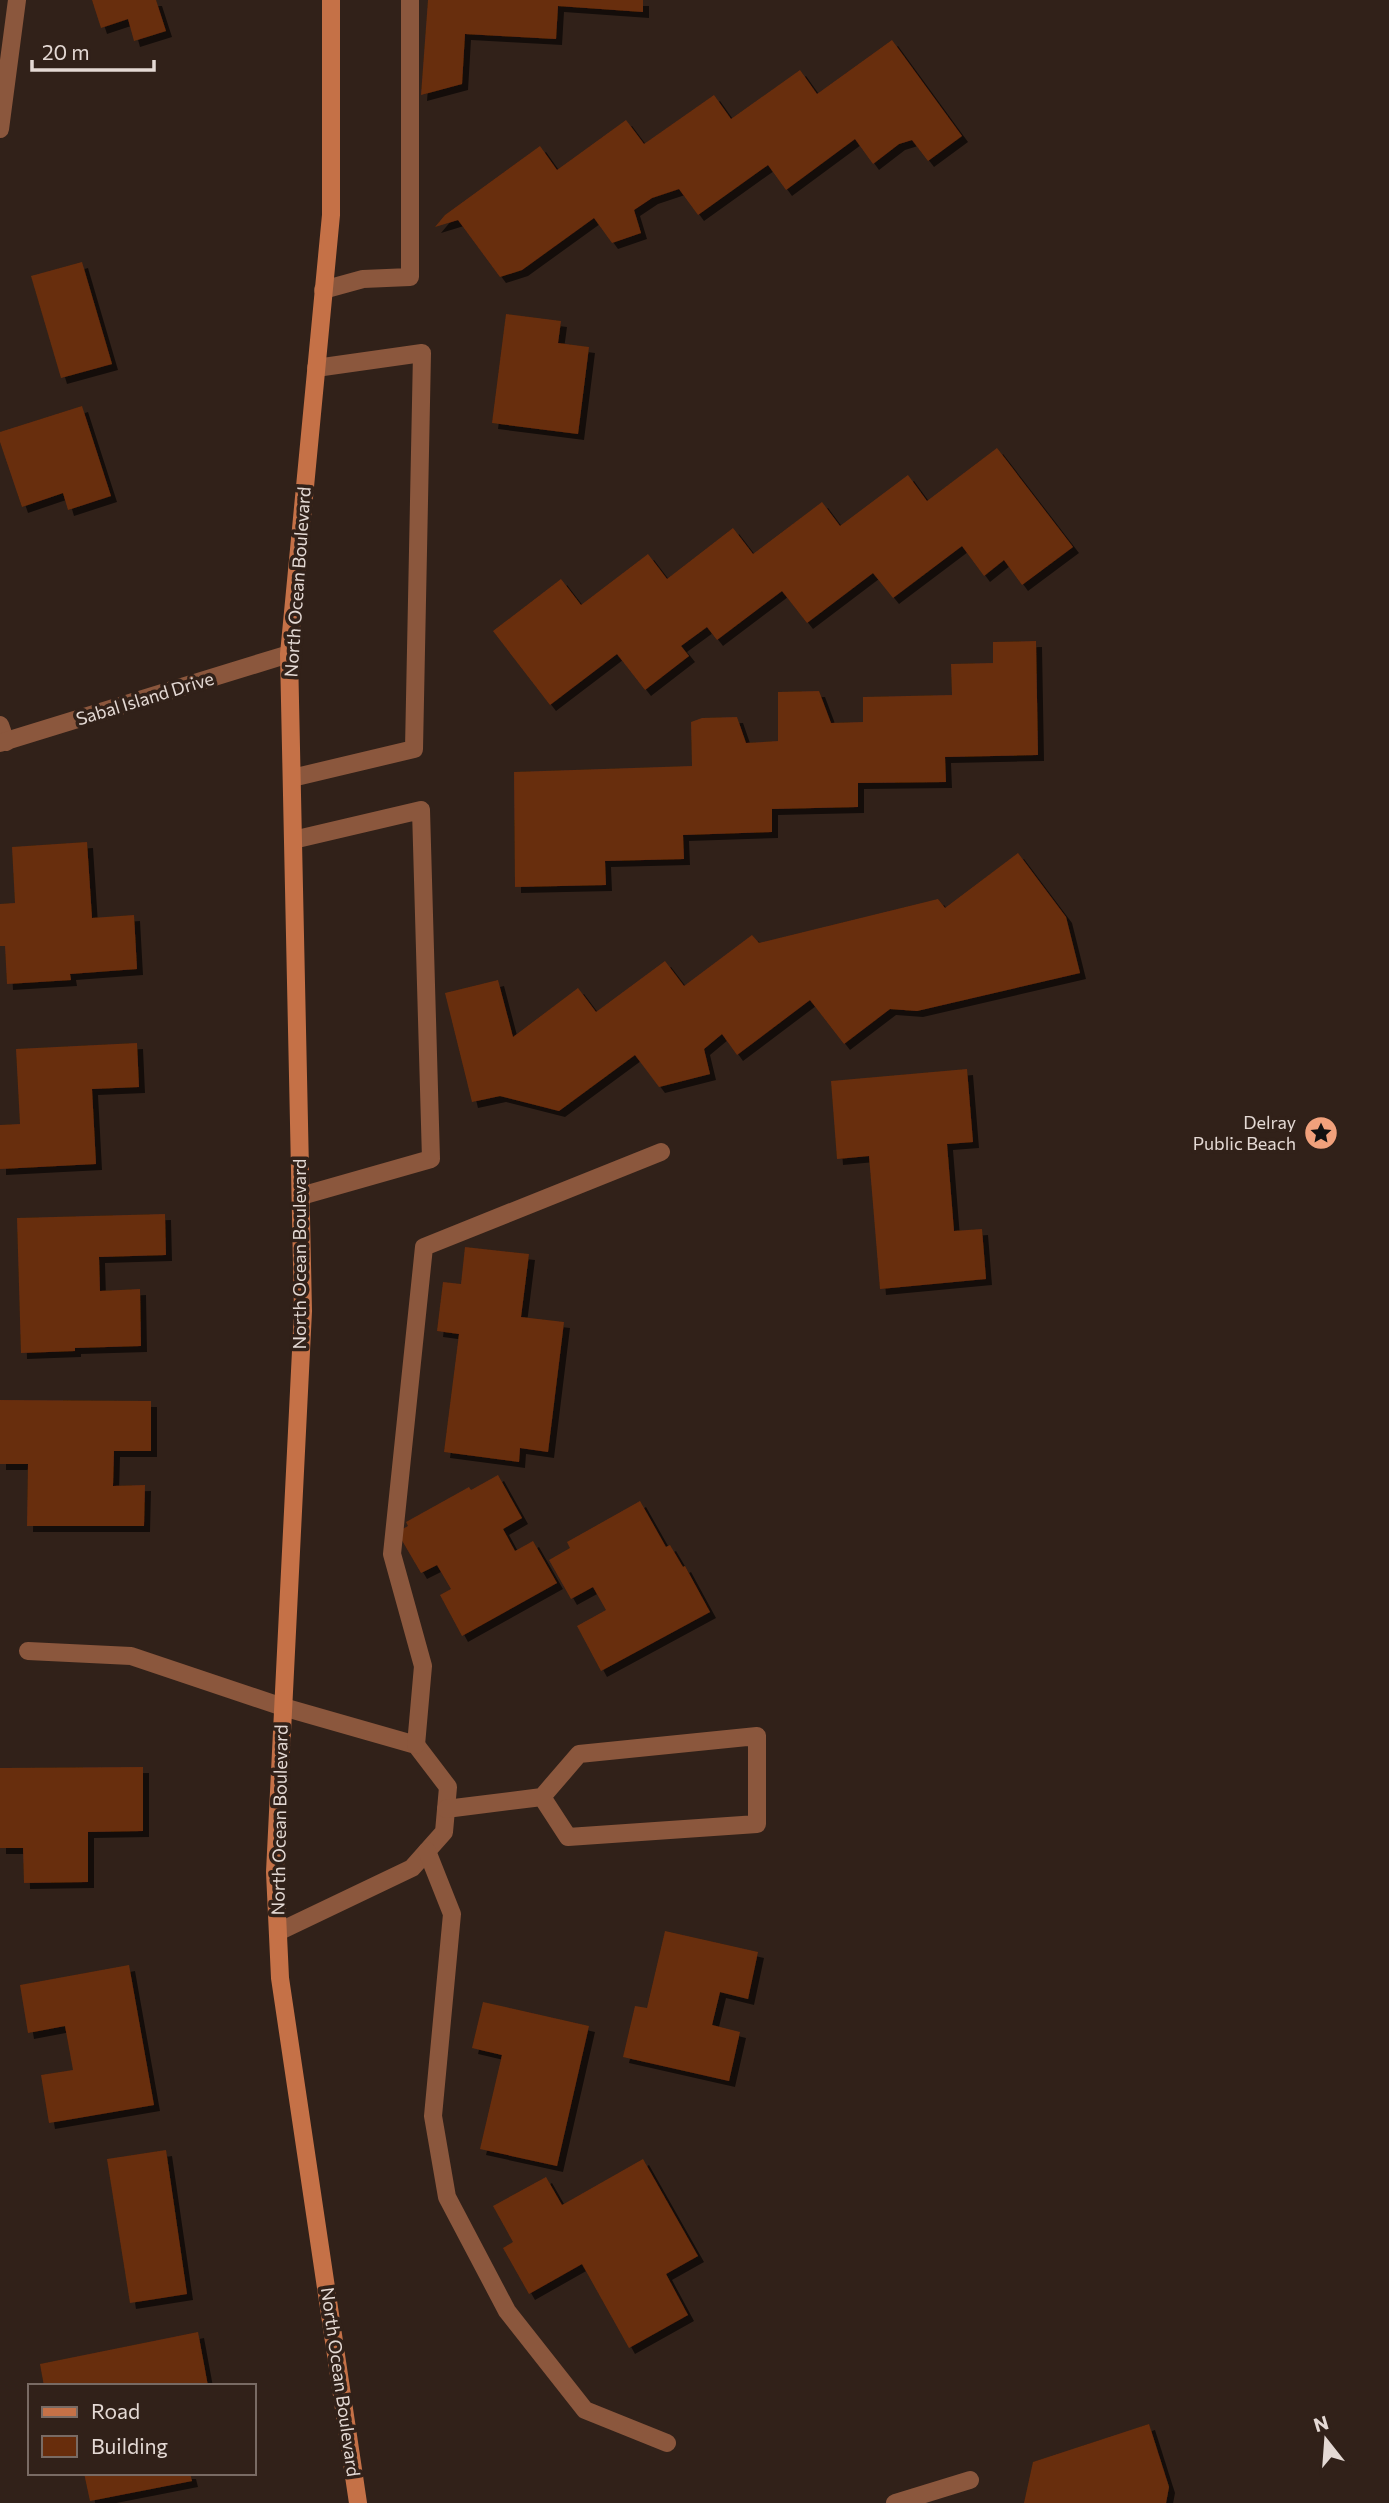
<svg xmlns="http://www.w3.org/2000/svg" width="1389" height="2503" font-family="Commissioner,sans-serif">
<defs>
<filter id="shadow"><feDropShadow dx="6" dy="6" stdDeviation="0" flood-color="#0009"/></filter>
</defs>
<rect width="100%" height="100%" fill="#312119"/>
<g fill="#682d0c" filter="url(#shadow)">
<path d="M92 0H156L166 31 134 41 128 19 101 28Z"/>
<path d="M428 0H643V12L558 6 556 39 465 34 462 84 421 95Z"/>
<path d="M892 40 962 136 928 161 912 140 899 144 873 164 855 139 786 190 768 165 698 215 679 189 652 198 634 210 641 233 612 243 594 218 522 270 500 277 458 220 435 227 445 215 540 146 557 170 626 120 644 144 714 95 731 119 800 70 817 94Z"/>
<path d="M82 262 112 364 61 378 31 276Z"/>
<path d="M506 314 561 321 558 343 589 347 578 434 492 423Z"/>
<path d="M82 406 111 496 68 510 63 493 22 507 0 442V432Z"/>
<path d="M997 448 1073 547 1022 585 1004 560 984 576 962 546 893 598 873 573 807 623 782 591 717 640 707 627 681 646 689 656 645 690 617 654 550 705 493 631 561 579 581 605 648 554 667 579 733 528 753 554 822 502 840 526 908 475 927 501Z"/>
<path d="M1036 641 1038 755 945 757 946 782 858 783V807L772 809V832L683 835 684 859 605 861 606 885 515 887 514 772 692 766 691 722 702 718 737 717 746 743 778 741V692L819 691 831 723 863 722V697L952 695 951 664 993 663V642Z"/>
<path d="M87 842 92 918 134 915 137 969 70 974 71 980 7 984 5 946H0V904L15 903 12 847Z"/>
<path d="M1018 853 1066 917 1080 973 917 1011 890 1009 844 1044 810 1000 737 1055 722 1034 704 1049 710 1074 659 1087 635 1055 559 1111 500 1096 472 1102 445 993 498 980 513 1037 578 988 596 1012 665 961 684 986 752 935 759 943 938 899 945 908Z"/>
<path d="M137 1043 139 1087 92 1089 96 1164 0 1169V1125L20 1124 16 1049Z"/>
<path d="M967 1069 973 1142 947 1144 954 1231 982 1229 986 1279 880 1289 869 1156 837 1159 831 1081Z"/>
<path d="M165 1214 166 1255 99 1257 100 1291 140 1289 141 1346 75 1348V1351L21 1353 17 1218Z"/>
<path d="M465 1247 529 1254 521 1317 564 1322 548 1452 520 1448 519 1462 444 1452 459 1334 437 1331 443 1282 461 1284Z"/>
<path d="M0 1400 151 1401V1451H114L113 1486 145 1485 144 1526H27L28 1464H0Z"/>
<path d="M498 1475 522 1518 503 1529 515 1551 533 1541 557 1583 462 1636 440 1595 451 1589 437 1565 421 1573 397 1532 408 1526 406 1522 469 1487 471 1490Z"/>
<path d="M640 1501 666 1547 670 1545 683 1567 685 1566 710 1612 601 1671 577 1626 606 1610 593 1587 571 1599 549 1560 570 1548 567 1542Z"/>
<path d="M143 1767V1831L88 1832V1882L24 1883 23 1848H0V1768Z"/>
<path d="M665 1931 758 1952 748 1999 720 1992 712 2025 740 2032 729 2081 623 2057 635 2006 647 2008Z"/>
<path d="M129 1965 154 2105 49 2123 41 2075 73 2070 65 2026 28 2033 20 1985Z"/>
<path d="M483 2002 589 2026 557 2166 480 2149 502 2055 472 2048Z"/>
<path d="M166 2150 187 2294 130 2303 107 2159Z"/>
<path d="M643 2159 698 2256 666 2274 688 2315 629 2348 582 2264 529 2294 503 2248 513 2242 493 2206 546 2177 562 2205Z"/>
<path d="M198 2332 208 2386H44L40 2364Z"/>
<path d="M1149 2424 1169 2487 1166 2503H1024L1033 2462Z"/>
<path d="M84 2473H190L192 2481 90 2501Z"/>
</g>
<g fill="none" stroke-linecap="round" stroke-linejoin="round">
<g stroke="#8b573d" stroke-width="18">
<path d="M0 129 17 0"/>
<path d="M323 290 363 279 410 277V0"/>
<path d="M0 725 6 742"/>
<path d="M292 778 414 749 422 353 316 368"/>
<path d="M293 840 421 810 431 1159 301 1196"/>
<path d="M28 1651 131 1656 283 1707 416 1745 448 1787 444 1832 412 1868 278 1932"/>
<path d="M416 1745 423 1666 392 1554 424 1247 661 1152"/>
<path d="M446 1809 542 1797 579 1754 757 1736V1824L568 1837 542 1797"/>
<path d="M427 1851 452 1914 433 2116 447 2197 507 2311 585 2410 667 2443"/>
</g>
<g stroke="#8b573d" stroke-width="18">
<path d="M0 743 289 654"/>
<path d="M895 2503 970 2480"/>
</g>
<path stroke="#c57147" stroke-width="18" d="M331 0V215L289 654 303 1311 275 1872 280 1978 358 2503"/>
</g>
<defs>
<g id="sight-disc" transform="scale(1.75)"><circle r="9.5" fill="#f1a17c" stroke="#312119"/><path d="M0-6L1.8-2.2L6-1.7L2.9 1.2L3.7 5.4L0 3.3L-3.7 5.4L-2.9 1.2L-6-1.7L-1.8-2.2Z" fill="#111"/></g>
</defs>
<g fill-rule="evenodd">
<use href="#sight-disc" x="1321" y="1133"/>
</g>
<g text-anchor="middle" stroke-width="7" stroke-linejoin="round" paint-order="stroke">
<g font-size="18" fill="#e4d9d4" stroke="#312119">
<text transform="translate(298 582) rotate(-86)" y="6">North Ocean Boulevard</text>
<text transform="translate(145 699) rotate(-17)" y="6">Sabal Island Drive</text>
<text transform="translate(300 1254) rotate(-90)" y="6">North Ocean Boulevard</text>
<text transform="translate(280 1820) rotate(-89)" y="6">North Ocean Boulevard</text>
<text transform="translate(340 2382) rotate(82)" y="6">North Ocean Boulevard</text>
</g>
<g font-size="18" fill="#e4d9d4" stroke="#312119" text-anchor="end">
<text x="1296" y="1129">Delray<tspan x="1296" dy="21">Public Beach</tspan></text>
</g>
</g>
<rect x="28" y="2384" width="228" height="91" fill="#312119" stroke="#796b64" stroke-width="2"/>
<rect x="42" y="2407" width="35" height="10" fill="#c57147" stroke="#796b64" stroke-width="2"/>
<text x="91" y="2419" font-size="21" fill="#e4d9d4">Road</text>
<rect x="42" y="2436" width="35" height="21" fill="#682d0c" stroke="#796b64" stroke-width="2"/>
<text x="91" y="2454" font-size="21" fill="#e4d9d4">Building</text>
<g transform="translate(1326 2440) rotate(343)" stroke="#312119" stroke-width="5" paint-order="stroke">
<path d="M0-5L12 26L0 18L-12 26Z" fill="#e4d9d4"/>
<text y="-10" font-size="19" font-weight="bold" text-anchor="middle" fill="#e4d9d4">N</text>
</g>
<path d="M32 60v10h122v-10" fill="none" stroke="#e4d9d4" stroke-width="3.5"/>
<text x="42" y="60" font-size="21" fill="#e4d9d4" stroke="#312119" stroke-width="5" paint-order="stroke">20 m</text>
</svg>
